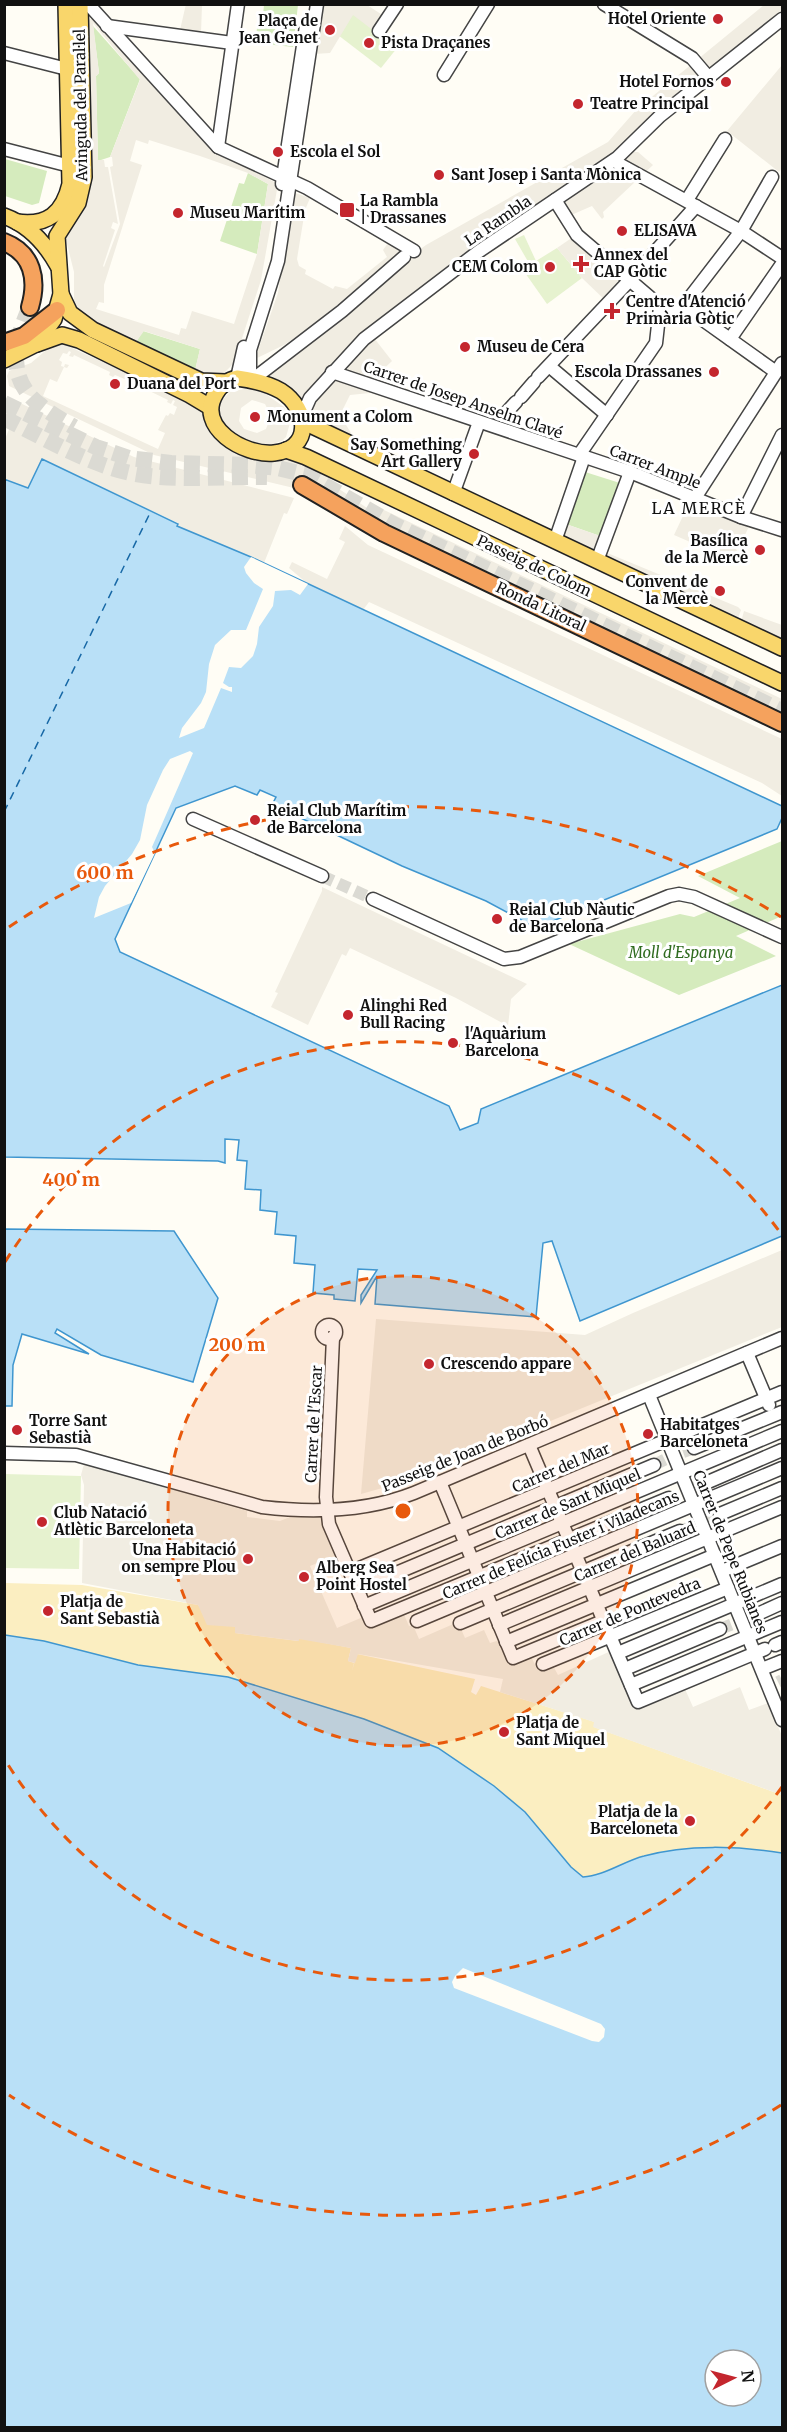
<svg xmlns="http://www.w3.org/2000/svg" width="787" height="2432" font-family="Merriweather,serif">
<rect width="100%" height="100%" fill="#fffdf5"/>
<g fill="#d5ebbd">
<path d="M264 5H298L293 47 255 43 259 14 263 15Z"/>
<path d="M93 26 140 79 110 157 98 161 96 76 99 73Z"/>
<path d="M5 159 47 171 39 203 32 205 5 196Z"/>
<path d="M248 173 268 184 257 254 220 241 239 183 244 184Z"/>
<path d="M143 331 200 349 195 371 136 342Z"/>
<path d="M582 471 623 484 603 537 563 523Z"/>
<path d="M782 841V916L736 936 776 956 679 995 569 944 680 914 694 917 740 898 698 876Z"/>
</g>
<path fill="#fbeec1" d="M5 1583 82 1585 198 1605 235 1627V1633L298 1641 299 1638 351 1648 348 1661 354 1663 352 1671 357 1654 475 1679 471 1692 476 1695 481 1686 595 1722 594 1727 782 1795V1853C739 1846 687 1844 644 1856 624 1861 604 1876 583 1877L571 1867 525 1812 494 1786 438 1748 364 1719 228 1677 138 1665 44 1641 5 1635Z"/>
<g fill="#e6f2cf">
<path d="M353 14 397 48 381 68 338 35Z"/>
<path d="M524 235 536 261 557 248 582 278 547 304 523 270 530 265 515 239Z"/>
<path d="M5 1474 81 1476 79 1569 5 1568Z"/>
</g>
<g fill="#f1ede2" fill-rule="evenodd">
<path d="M186 4 202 5 201 33 180 30Z"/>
<path d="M321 5H367L384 16 374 31 353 15 330 53 314 54Z"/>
<path d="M764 5H782V14L615 155 466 255 385 314 358 337 301 404 286 386 269 374 391 271 426 245 608 142 637 109Z"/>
<path d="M93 18 214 149 278 184 261 280 234 363 223 374 204 375 195 370 200 349 144 331 136 342 84 318 74 306V272L65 236 88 20ZM93 23 140 80 110 157H112L113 166 110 167 120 224 104 267 103 266 115 230 111 228 113 222 118 224 108 167H105L104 160H98L96 76 99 73ZM136 140 148 144 149 140 200 156 248 173 268 184 257 254 234 324 192 311 186 329 181 328 179 335 96 309 99 302 104 303V285L142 165 130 161Z"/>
<path d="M782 65 781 117 782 119V168L779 172 727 131Z"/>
<path d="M631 152H638L653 165 603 212 604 217 602 219 592 206 569 216 558 200Z"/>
<path d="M295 193 310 198 305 210 297 259 299 266 306 270 305 274 333 289 335 286 347 289 387 257 383 250 388 243 398 248 399 253 312 326 284 345 255 359 278 293 292 195Z"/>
<path d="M573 237 628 276 605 300 582 278 557 248Z"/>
<path d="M374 338 392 361 374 378 363 377 348 371V364Z"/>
<path d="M61 343 182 398 201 410 205 423 216 440 235 454 262 462 293 459 332 475 329 482 370 510H384L782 699V717L298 489 154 455 9 386 7 376 9 371 31 363 51 346ZM69 351 71 352 69 356 73 357 74 355 110 372 109 375 113 377 115 375 127 380 126 383 131 385 133 383 168 400 167 402 171 404 173 400 175 401 173 405 177 407 174 415 170 413 168 416 166 415 158 430 165 433 158 449 43 396 50 379 57 382 64 367 67 368 69 365 65 364 64 367 61 366 62 362 59 360 63 353 67 354Z"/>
<path d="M334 376 373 389 370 393 350 395 340 415 351 433 349 438 312 419 311 415V406Z"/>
<path d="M249 388 263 392 284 407 290 423 286 437 282 441 266 446 250 443 234 434 225 426 219 414 220 402 230 392ZM252 400 265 404 271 416 266 429 257 433 244 429 239 421 241 408Z"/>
<path d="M20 403 134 457 294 498 287 514 284 513 264 563 177 526 178 523 42 459 28 489 5 479V439Z"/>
<path d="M691 499 750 524 745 535 740 536 735 547 737 551 734 561 674 535Z"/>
<path d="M563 523 603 537 597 552 561 539Z"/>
<path d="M345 526 368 545 782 739V796L762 783 369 602 363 610 308 584 289 568 292 562 327 579 345 542 339 539Z"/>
<path d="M605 552 738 607 741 610 738 618 736 619 603 559Z"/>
<path d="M744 611 782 625V644L741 622Z"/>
<path d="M322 887 527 984 511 999 508 1026 456 998 350 948 346 956 342 954 308 1025 271 1007 278 993 275 992 322 891Z"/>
<path d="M782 1250V1327L393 1485 361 1494 376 1319 585 1335 633 1313Z"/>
<path d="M84 1464 247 1511V1517L280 1521 290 1517H322L339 1554 310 1566 337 1628 363 1617 402 1610 409 1626 413 1625 419 1639 458 1622 465 1638 484 1630 490 1643 500 1640 514 1656 530 1654 535 1665 552 1664 558 1675 613 1650 637 1709 685 1689 693 1707 740 1687 749 1710 768 1703 782 1736V1795L593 1727 594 1722 500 1692 503 1679 358 1654 355 1663 348 1661 351 1648 299 1639V1641L235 1633V1627L207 1625 198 1605 82 1583 84 1485 81 1475Z"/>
</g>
<g fill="#b9e0f7" stroke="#3f96cf" stroke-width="1.5" fill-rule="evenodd">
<path d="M42 459 178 524 177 526 251 557 782 806V818L777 829 536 928 486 901 402 866 284 810 273 803 276 797 260 790 257 795 235 786 176 808 115 939 120 952 449 1106 460 1130 478 1123 481 1109 782 985V1236L580 1321 552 1241 543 1243 536 1317 375 1304 377 1276 361 1303V1295L377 1270 358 1269 355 1301 334 1299V1295L313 1293 315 1265 294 1263 296 1236 275 1234 277 1212 260 1210 261 1190 245 1189 247 1161 237 1160 239 1140 225 1139V1163L218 1161 5 1157 4 479 28 488Z"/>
<path d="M5 1229 174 1231 218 1298 193 1382 101 1355 57 1329 55 1333 89 1354 22 1334 13 1365 12 1406H5Z"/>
<path d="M5 1635 44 1641 138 1665 228 1677 364 1719 438 1748 494 1786 525 1812 571 1867 583 1877C604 1876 624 1861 644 1856 687 1844 739 1846 782 1853V2427L5 2428ZM715 2360H751V2396H715Z"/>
</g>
<g fill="#fffdf5">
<path d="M251 557 308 584 300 595 291 590 275 591 273 606 259 627 257 644 253 656 241 668 229 667 223 683 229 687H232V692L221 688 204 728 179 738 182 728 201 703 206 692 209 664 215 645 231 630H246L263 589 254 583 246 573 244 567Z"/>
<path d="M190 751 193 753 152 847 155 853 131 903 94 918 99 897 105 886 132 854 140 840 147 805 163 770 170 759Z"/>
<path d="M463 1968 601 2024 605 2029 604 2037 599 2042 592 2041 454 1988 452 1982 455 1976Z"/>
</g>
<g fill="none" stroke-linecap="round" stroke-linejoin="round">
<path stroke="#1768a6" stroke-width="1.5" stroke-dasharray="8 6" stroke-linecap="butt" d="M4 812 151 511"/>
<g stroke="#dbdad3" stroke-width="12" stroke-dasharray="12 6" stroke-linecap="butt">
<path d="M322 876 373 899"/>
<path d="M683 1452 694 1448"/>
<path d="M654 1465 666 1459"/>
<path d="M695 1487 708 1482"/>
<path d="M708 1519 720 1514"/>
<path d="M680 1531 693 1526"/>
<path d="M720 1629 733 1624"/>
<path d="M778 1682 782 1680"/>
</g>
<g stroke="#dbdad3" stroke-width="16" stroke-dasharray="16 8" stroke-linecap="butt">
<path d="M30 307C15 339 5 378 39 404 49 413 62 420 74 427"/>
<path d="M4 403 96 447 129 458 171 463 249 465 278 468 307 475 395 525 782 711"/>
<path d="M4 418C44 438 86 463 130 473 175 482 222 476 267 477"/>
</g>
<g stroke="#444" stroke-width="15">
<g id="minor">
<path d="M88 4 218 147 307 188 414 251"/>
<path d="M604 4 692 58 709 78"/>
<path d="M107 26 232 43"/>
<path d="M379 31 397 4"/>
<path d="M4 53 67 69"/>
<path d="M444 75 488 4"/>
<path d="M218 147 238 4"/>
<path d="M4 149 70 166"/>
<path d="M615 160 619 164 741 231 782 258"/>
<path d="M282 184 306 26"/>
<path d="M555 200 577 235 674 318 741 231 772 177"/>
<path d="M687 200 725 139"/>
<path d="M682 305 776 372"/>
<path d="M730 339 782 264"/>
<path d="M549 366 607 415"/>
<path d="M332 372 630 472 741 517 782 530"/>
<path d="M538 377 629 281 696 206"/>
<path d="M237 378 244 347"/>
<path d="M250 379V350L278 261 317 4"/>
<path d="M252 380 342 311 404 257"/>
<path d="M521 397 534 382"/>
<path d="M302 416 310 398 364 339 478 252 617 158 660 116 782 19"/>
<path d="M503 416 516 402"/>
<path d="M579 455 656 343 660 307"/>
<path d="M453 494 479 422"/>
<path d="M695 498 782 363"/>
<path d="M741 517 782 435"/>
<path d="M555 541 584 457"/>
<path d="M597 561 630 472"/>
<path d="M193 819 322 876"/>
<path d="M373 899 504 959 520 957 669 896 679 894 694 897 782 937"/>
<circle cx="329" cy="1332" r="7"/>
<path d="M333 1337 326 1497 329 1524 371 1621 669 1498"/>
<path d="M747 1353 769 1405"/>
<path d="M649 1395 782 1720"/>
<path d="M529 1445 638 1702 765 1649"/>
<path d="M694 1448 782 1412"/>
<path d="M4 1453 76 1455 262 1507C313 1513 366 1512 414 1493L782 1338"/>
<path d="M440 1482 513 1658 598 1623"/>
<path d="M708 1482 782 1450"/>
<path d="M720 1514 782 1488"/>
<path d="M722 1571 782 1546"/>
<path d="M350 1572 782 1392"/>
<path d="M358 1589 654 1465"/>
<path d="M364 1606 782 1431"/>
<path d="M760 1613 782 1603"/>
<path d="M417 1621 782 1468"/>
<path d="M460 1623 680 1531"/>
<path d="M499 1625 782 1507"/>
<path d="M506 1642 715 1555"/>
<path d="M775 1645 782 1642"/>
<path d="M618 1653 782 1584"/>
<path d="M543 1664 728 1588"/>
<path d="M625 1669 720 1629"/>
<path d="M762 1669 782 1661"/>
<path d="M631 1685 782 1622"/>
</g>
</g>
<g stroke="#222" stroke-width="18">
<g id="major">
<path d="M4 216C29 225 46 244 58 266"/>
<path d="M17 222C47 226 63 214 70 184L66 4"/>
<path d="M61 294 70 313 93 330 201 381 225 382"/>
<path d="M37 344 62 335 79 340 190 395 210 407"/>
<path d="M4 360 36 344 54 319 61 294 57 236 78 203 84 177 80 4"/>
<path d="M237 378C253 380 267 383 281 391 309 409 313 449 274 453 244 456 195 427 216 393 221 385 227 380 237 378Z"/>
<path d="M304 422 782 648"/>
<path d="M286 450 306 457 782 683"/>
</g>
</g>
<g stroke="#222" stroke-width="20">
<g id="highway">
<path d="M4 242C33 253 38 280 30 307"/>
<path d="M4 343 24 336 57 310"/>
<path d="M302 485 384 533 782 723"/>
</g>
</g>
<use href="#minor" stroke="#fff" stroke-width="12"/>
<use href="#major" stroke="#f9d66b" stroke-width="15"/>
<use href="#highway" stroke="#f5a25d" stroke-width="16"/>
</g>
<circle cx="403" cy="1511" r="235" fill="#e8590c" fill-opacity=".12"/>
<g fill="none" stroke="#e8590c" stroke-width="3" stroke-dasharray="10 8">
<circle cx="403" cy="1511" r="235"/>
<path d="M782 1787A469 469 0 0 1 5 1760M5 1262A469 469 0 0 1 782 1235"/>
<path d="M781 2105A704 704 0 0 1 9 2095M9 927A704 704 0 0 1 781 917"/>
</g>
<g fill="#c4262e" stroke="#fff" stroke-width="2">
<circle cx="718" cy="19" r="6"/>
<circle cx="330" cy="30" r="6"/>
<circle cx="369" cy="43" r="6"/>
<circle cx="726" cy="82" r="6"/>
<circle cx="578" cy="104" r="6"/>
<circle cx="278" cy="152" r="6"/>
<circle cx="439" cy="175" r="6"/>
<rect x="339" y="202" width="16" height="16" rx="3"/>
<circle cx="178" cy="213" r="6"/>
<circle cx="622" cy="231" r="6"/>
<path d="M578 255h6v6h6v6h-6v6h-6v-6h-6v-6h6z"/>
<circle cx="550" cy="267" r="6"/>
<path d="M609 302h6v6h6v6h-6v6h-6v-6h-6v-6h6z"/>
<circle cx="465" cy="347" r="6"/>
<circle cx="714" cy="372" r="6"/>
<circle cx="115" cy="384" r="6"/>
<circle cx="255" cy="417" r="6"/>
<circle cx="474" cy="454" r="6"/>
<circle cx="760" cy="550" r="6"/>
<circle cx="720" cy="591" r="6"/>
<circle cx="255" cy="820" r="6"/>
<circle cx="497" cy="919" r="6"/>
<circle cx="348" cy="1015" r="6"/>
<circle cx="453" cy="1043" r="6"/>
<circle cx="429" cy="1364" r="6"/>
<circle cx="17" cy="1430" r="6"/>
<circle cx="648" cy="1434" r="6"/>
<circle cx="42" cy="1522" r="6"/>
<circle cx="248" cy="1559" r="6"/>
<circle cx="304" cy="1577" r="6"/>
<circle cx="48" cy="1611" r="6"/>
<circle cx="504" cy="1732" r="6"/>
<circle cx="690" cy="1821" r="6"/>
</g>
<g text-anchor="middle" stroke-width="6" stroke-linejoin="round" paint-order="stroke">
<g font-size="15" font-weight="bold" fill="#111" stroke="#fff" text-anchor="start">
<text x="706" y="24" text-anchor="end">Hotel Oriente</text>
<text x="318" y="26" text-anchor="end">Plaça de<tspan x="318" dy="17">Jean Genet</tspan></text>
<text x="381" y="48">Pista Draçanes</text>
<text x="714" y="87" text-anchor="end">Hotel Fornos</text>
<text x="590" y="109">Teatre Principal</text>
<text x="290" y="157">Escola el Sol</text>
<text x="451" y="180">Sant Josep i Santa Mònica</text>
<text x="360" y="206">La Rambla<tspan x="360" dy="17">| Drassanes</tspan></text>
<text x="190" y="218">Museu Marítim</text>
<text x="634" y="236">ELISAVA</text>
<text x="594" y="260">Annex del<tspan x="594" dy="17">CAP Gòtic</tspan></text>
<text x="538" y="272" text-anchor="end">CEM Colom</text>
<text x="626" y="307">Centre d'Atenció<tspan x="626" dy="17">Primària Gòtic</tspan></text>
<text x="477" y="352">Museu de Cera</text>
<text x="702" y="377" text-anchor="end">Escola Drassanes</text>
<text x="127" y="389">Duana del Port</text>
<text x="267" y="422">Monument a Colom</text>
<text x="462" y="450" text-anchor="end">Say Something<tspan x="462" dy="17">Art Gallery</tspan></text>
<text x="748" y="546" text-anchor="end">Basílica<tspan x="748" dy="17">de la Mercè</tspan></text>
<text x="708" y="587" text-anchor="end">Convent de<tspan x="708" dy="17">la Mercè</tspan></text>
<text x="267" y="816">Reial Club Marítim<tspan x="267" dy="17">de Barcelona</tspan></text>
<text x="509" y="915">Reial Club Nàutic<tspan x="509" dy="17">de Barcelona</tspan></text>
<text x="360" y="1011">Alinghi Red<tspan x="360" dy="17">Bull Racing</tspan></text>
<text x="465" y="1039">l'Aquàrium<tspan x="465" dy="17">Barcelona</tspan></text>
<text x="441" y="1369">Crescendo appare</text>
<text x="29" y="1426">Torre Sant<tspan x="29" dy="17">Sebastià</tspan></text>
<text x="660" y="1430">Habitatges<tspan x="660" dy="17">Barceloneta</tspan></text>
<text x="54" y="1518">Club Natació<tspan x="54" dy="17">Atlètic Barceloneta</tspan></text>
<text x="236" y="1555" text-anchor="end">Una Habitació<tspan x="236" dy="17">on sempre Plou</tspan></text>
<text x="316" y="1573">Alberg Sea<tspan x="316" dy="17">Point Hostel</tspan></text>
<text x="60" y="1607">Platja de<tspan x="60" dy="17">Sant Sebastià</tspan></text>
<text x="516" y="1728">Platja de<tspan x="516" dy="17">Sant Miquel</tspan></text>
<text x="678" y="1817" text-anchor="end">Platja de la<tspan x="678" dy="17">Barceloneta</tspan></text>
</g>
<g font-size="15" fill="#111" stroke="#fff">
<text transform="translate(81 105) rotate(-91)" y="5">Avinguda del Paral·lel</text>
<text transform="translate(498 221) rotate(-34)" y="5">La Rambla</text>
<text transform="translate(463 400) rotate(19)" y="5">Carrer de Josep Anselm Clavé</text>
<text transform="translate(655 467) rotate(21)" y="5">Carrer Ample</text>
<text transform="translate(534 566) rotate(25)" y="5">Passeig de Colom</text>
<text transform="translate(541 607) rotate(25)" y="5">Ronda Litoral</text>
<text transform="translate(314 1424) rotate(-87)" y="5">Carrer de l'Escar</text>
<text transform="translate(465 1454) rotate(-22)" y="5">Passeig de Joan de Borbó</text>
<text transform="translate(561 1468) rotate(-23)" y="5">Carrer del Mar</text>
<text transform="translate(568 1504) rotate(-23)" y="5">Carrer de Sant Miquel</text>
<text transform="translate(561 1545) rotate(-23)" y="5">Carrer de Felícia Fuster i Viladecans</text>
<text transform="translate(635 1552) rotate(-23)" y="5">Carrer del Baluard</text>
<text transform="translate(730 1552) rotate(68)" y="5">Carrer de Pepe Rubianes</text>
<text transform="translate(630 1612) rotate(-23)" y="5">Carrer de Pontevedra</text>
</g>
<g font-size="15" font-style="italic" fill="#2f6b1f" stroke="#fff">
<text x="681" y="958">Moll d'Espanya</text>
</g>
<g font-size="16" letter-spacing="1.5" fill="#111" stroke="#fff">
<text x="699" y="514">LA MERCÈ</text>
</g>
</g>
<circle cx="403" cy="1511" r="9" fill="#e8590c" stroke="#fff" stroke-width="3"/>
<g font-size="18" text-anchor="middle" font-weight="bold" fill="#e8590c" stroke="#fff" stroke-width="6" stroke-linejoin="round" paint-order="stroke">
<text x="105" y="879">600 m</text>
<text x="71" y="1186">400 m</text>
<text x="237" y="1351">200 m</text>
</g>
<rect width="787" height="2432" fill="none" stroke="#111111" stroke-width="12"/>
<g transform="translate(733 2378) rotate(84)"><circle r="28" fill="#ffffff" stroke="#a0a0a0" stroke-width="1.5"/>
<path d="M0-4.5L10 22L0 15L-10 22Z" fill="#c4262e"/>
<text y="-9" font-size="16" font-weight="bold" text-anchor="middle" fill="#111111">N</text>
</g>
</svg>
